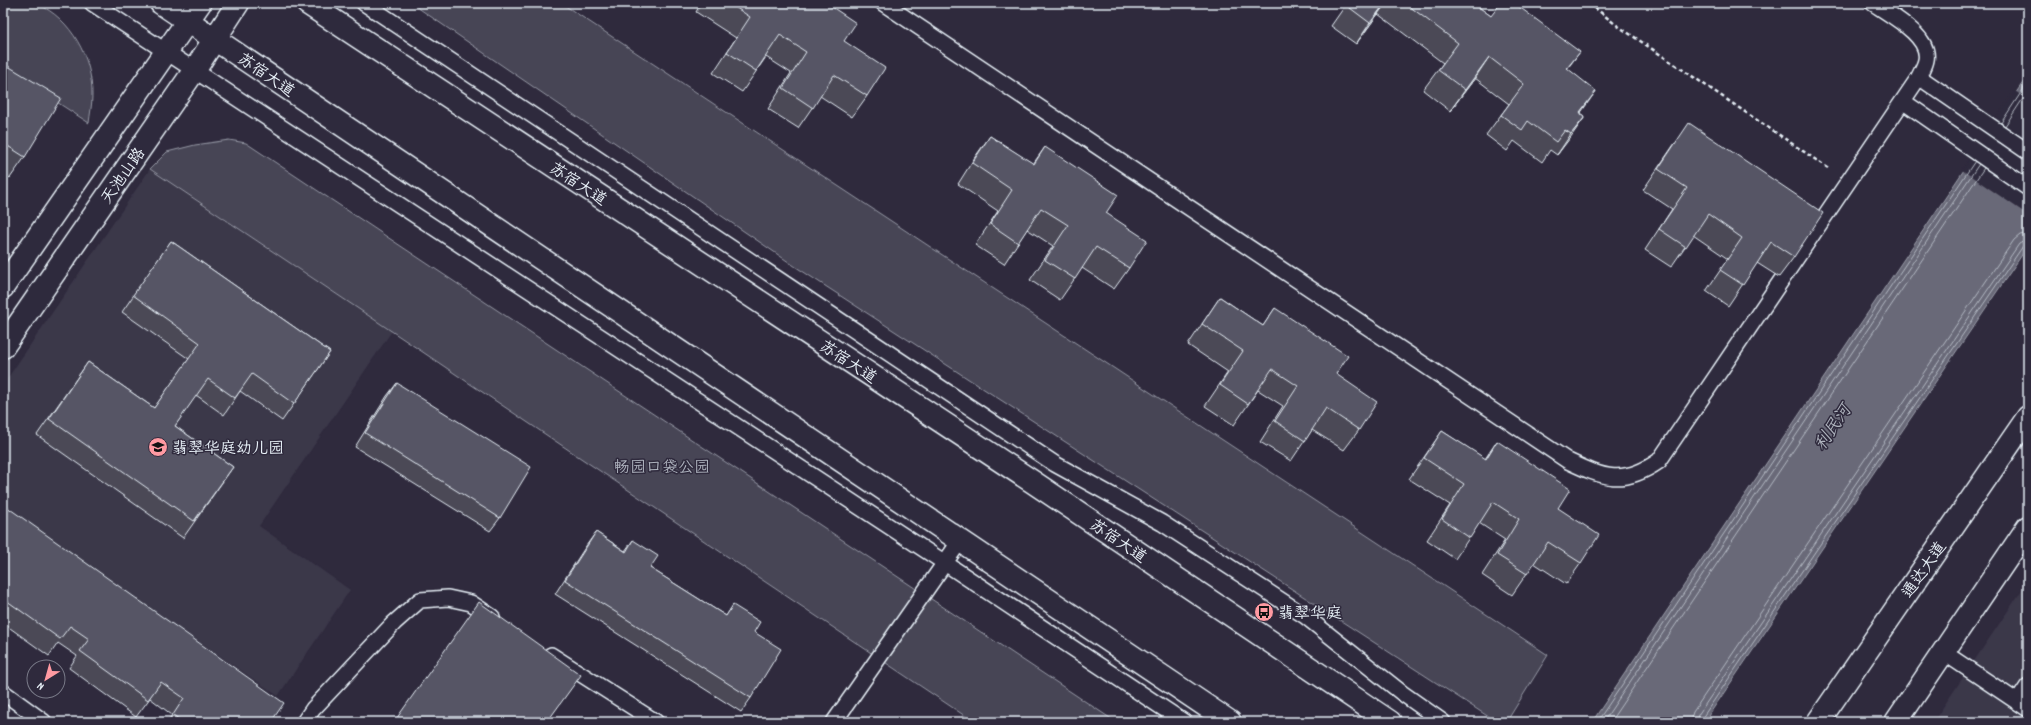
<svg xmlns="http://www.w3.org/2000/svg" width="2031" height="725" font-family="Dekko,'LXGW WenKai TC',sans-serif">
<rect width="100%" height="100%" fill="#2f2a3d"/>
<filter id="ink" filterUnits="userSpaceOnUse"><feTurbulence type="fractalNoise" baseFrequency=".025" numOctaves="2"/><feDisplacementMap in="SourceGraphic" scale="8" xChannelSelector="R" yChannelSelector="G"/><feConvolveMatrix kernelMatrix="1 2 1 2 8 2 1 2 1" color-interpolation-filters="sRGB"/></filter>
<g filter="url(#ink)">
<g fill="#3b3749">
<path d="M150 169 392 331 259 526 350 590 278 696 3 508V385Z"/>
<path d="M2028 581V722H1933Z"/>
</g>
<g fill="#464455" stroke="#979aa6">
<path d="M3 3C12 3 28 0 37 4 71 18 93 59 92 96 92 105 90 114 89 123L3 67Z"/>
<path d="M411 3H561L1548 655 1507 721 1492 719 796 267Z"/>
<path d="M229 140 246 143 1116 722H974L150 169 167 152 195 145Z"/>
</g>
<path fill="#696978" stroke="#9c9fab" d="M2028 75V246L1704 722H1592Z"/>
<path fill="#2f2a3d" d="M2015 91 2028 100V215L1962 170Z"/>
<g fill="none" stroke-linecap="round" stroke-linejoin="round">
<g stroke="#b5bbc5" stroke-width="1">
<path d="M2001 123 2028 82"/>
<path d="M2005 126 2028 91"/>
<path d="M1597 722 1975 161"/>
<path d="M1603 722 1979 164"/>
<path d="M1610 722 1984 168"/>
<path d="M1690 722 1693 712 2014 240 2020 235 2028 233"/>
<path d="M1696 722 1698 715 2019 244 2028 239"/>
<path d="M1701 722 1702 718 2023 246 2028 244"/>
</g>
<g stroke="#e8f1f8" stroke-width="18">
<g id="service">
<path d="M92 3 945 563 1184 722"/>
<path d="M364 3 1055 464 1162 523 1305 616 1402 693 1443 722"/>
<path d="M883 3 1568 461C1604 478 1623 486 1659 461L1919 77C1921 72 1925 66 1926 60 1931 36 1890 15 1873 3"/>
<path d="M1919 77 2028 152"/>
<path d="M1904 102 2028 188"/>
<path d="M1943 652 2028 709"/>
<path d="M551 655 656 722"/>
<path d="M3 692 44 722"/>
<path d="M2018 701 2028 686"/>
<path d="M304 722 313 709 394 623 420 600 448 598 471 603 492 617"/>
<path d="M834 722 960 541"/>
</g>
</g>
<g stroke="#e8f1f8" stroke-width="25">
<g id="tertiary">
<path d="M3 287 200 3"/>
<path d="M3 347 194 71 238 3"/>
</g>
</g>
<g stroke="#e8f1f8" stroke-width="25">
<g id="secondary">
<path d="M1818 722 2028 417"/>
<path d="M1896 722 2028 527"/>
</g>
</g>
<g stroke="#e8f1f8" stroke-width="25">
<g id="primary">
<path d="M161 3 1230 722"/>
<path d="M307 3 1033 482 1390 722"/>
</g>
</g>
<path stroke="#e8f1f8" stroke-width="2.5" stroke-dasharray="4 3" stroke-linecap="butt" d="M1589 3 1615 24 1828 168"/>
<use href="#service" stroke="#2f2a3d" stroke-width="15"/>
<use href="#tertiary" stroke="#2f2a3d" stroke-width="22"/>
<use href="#secondary" stroke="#2f2a3d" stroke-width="22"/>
<use href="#primary" stroke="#2f2a3d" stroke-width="22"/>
</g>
<g fill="#4b4957" stroke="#e8f1f8">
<path d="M701 3H826L844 41 867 96 852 117 820 96 798 128 768 109 791 73 766 57 742 92 713 73 736 38 696 12Z"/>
<path d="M1347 3H1473L1491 16 1580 52 1567 69 1581 112 1584 118 1557 155 1550 150 1542 162 1514 141 1507 151 1486 135 1509 104 1475 78 1450 111 1423 90 1443 63 1378 14 1356 44 1331 26Z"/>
<path d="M3 63 25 157 10 178 3 173Z"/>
<path d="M990 136 1033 164 1045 147 1106 213 1129 268 1114 289 1082 268 1060 300 1030 280 1053 246 1027 229 1004 264 975 245 998 211 958 184 975 157Z"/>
<path d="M1675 143 1794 257 1779 277 1757 263 1728 306 1706 291 1728 259 1693 235 1671 267 1645 250 1672 209 1643 190Z"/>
<path d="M171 241 330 352 282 421 240 391 224 415 196 395 175 426 233 467 183 538 37 435 88 362 154 408 189 359 122 312Z"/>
<path d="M1220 297 1263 326 1275 308 1336 374 1359 430 1344 450 1312 430 1291 461 1260 442 1283 406 1258 390 1234 425 1205 406 1228 372 1188 345Z"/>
<path d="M397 383 500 518 490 531 355 447 387 396Z"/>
<path d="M1442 431 1485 459 1497 441 1558 508 1581 563 1566 584 1534 563 1512 595 1482 575 1505 540 1479 523 1455 559 1427 540 1450 505 1409 479Z"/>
<path d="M3 512 271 722H167L172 715 150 698 136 717 69 668 77 656 58 643 49 656 3 623Z"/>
<path d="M596 532 625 551 633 540 650 568 726 616 733 605 754 632 751 698 741 712 555 594 586 546Z"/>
</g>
<g fill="#3d3c47" stroke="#e8f1f8">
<path d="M1386 3 1378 14 1356 44 1370 23Z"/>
<path d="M1489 57 1475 78 1450 111 1465 90Z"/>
<path d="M1596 91 1582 111 1566 132 1580 112Z"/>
<path d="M1584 118 1570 138 1557 155 1571 134Z"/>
</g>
<g fill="#575565" stroke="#e8f1f8">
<path d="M729 3H826L856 23 844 41 885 68 867 96 834 75 813 108 783 88 806 52 780 35 756 71 727 52 750 17Z"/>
<path d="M1347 3H1385L1370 23 1346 5Z"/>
<path d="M1405 3H1473L1491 16 1501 3H1514L1580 52 1567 68 1596 91 1580 112 1584 118 1571 134 1565 130 1556 142 1528 121 1522 130 1501 115 1524 84 1489 57 1465 90 1438 70 1458 43Z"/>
<path d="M3 63 61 98 25 157 3 143Z"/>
<path d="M1689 123 1823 213 1794 257 1771 242 1743 285 1720 270 1742 238 1708 214 1686 247 1659 229 1687 188 1658 169Z"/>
<path d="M990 136 1034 164 1045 147 1118 195 1106 213 1147 240 1129 268 1096 247 1075 279 1045 260 1068 225 1041 208 1018 243 990 224 1012 190 972 163Z"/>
<path d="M171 241 330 352 294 404 252 374 235 398 208 379 175 426 233 467 194 521 49 419 88 362 154 408 200 343 133 295Z"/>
<path d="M1220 297 1263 326 1275 308 1348 356 1336 374 1377 402 1359 430 1326 408 1305 441 1275 421 1298 386 1272 369 1248 404 1220 385 1243 351 1202 324Z"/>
<path d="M397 383 531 467 500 518 365 433Z"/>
<path d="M1442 431 1486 459 1497 441 1570 489 1558 508 1599 535 1581 563 1548 542 1527 574 1497 555 1519 519 1493 502 1470 538 1442 519 1464 484 1424 458Z"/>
<path d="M7 507 284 703 271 722H183L173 715 184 698 161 682 148 700 80 651 89 639 70 626 60 639 3 598V512Z"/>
<path d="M596 532 626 552 633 540 658 556 650 568 726 616 733 605 760 622 754 632 781 649 751 698 565 580Z"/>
<path d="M479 602 581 675 547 722H394Z"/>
</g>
</g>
<defs>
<g id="school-disc" transform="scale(1)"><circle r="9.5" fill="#ff9aa2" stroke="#2f2a3d"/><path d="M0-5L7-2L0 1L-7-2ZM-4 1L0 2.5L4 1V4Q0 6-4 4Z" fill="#111"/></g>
<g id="bus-disc" transform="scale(1)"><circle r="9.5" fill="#ff9aa2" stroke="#2f2a3d"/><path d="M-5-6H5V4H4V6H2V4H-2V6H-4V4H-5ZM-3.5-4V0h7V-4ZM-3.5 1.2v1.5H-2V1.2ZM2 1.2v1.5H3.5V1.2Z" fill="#111"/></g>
</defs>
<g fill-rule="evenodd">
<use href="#school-disc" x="158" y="447"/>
<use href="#bus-disc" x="1264" y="612"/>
</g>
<g text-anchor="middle" stroke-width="3" stroke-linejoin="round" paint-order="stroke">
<g font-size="16" fill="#e8f1f8" stroke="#2f2a3d">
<text transform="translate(267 74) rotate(34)" y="6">苏宿大道</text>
<text transform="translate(122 175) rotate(-55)" y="6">天池山路</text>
<text transform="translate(579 183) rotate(33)" y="6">苏宿大道</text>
<text transform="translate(849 361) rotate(33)" y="6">苏宿大道</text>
<text transform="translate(1119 540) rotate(34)" y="6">苏宿大道</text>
<text transform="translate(1923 569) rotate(-55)" y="6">通达大道</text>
</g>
<g font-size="16" fill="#e8f1f8" stroke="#2f2a3d" text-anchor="start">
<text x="172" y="453">翡翠华庭幼儿园</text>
<text x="1278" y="618">翡翠华庭</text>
</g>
<g font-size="16" fill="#afb4bf" stroke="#2f2a3d">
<text x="662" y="472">畅园口袋公园</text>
</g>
<g font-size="17" font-style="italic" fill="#afb4be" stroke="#2f2a3d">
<text transform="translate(1832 427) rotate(-56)" y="6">利民河</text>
</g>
</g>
<rect width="2031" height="725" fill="none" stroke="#2f2a3d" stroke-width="16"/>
<rect x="8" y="8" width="2015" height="709" fill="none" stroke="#e8f1f8" stroke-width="1.5" filter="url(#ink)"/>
<g transform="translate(46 679) rotate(217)"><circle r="19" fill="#2f2a3d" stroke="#797a88"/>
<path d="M0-3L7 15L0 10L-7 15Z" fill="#ff9aa2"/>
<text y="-6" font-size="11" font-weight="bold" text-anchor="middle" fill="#e8f1f8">N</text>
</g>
</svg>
